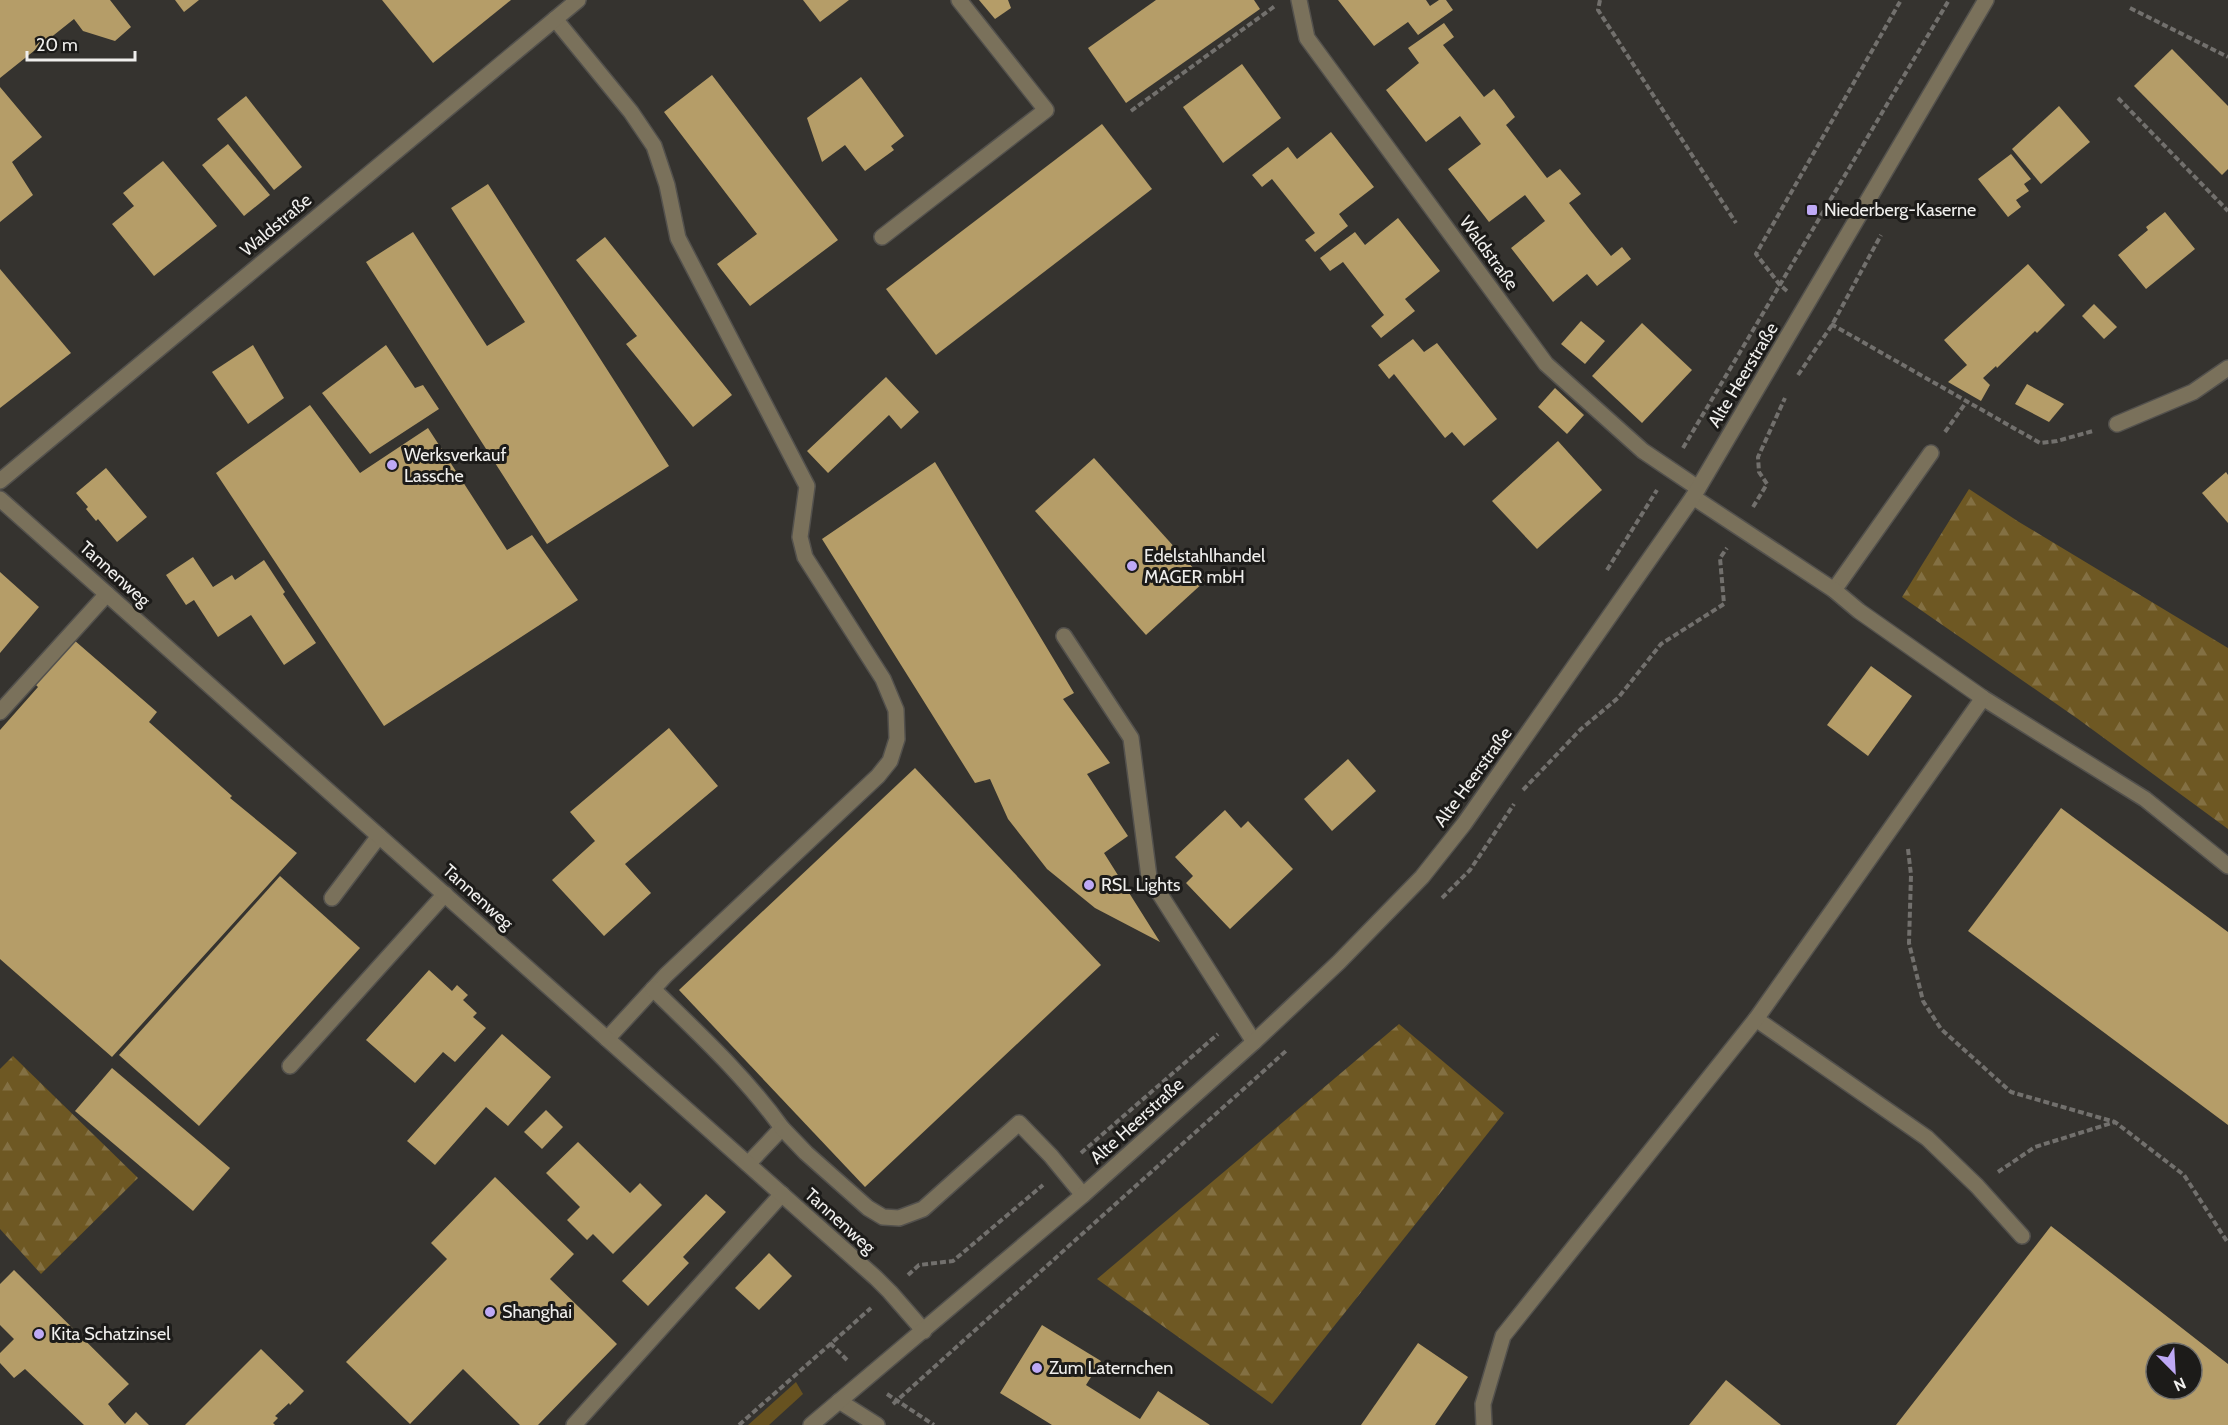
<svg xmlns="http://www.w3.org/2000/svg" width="2228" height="1425" font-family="Cabin,sans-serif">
<defs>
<pattern id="forest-firs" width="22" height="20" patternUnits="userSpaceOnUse" patternTransform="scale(1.5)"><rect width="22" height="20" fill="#6e5823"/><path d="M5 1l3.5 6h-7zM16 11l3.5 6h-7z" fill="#837043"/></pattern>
</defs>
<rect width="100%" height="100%" fill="#35332f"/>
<path fill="#675220" d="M796 1382 803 1394 769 1425H748Z"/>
<g fill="url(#forest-firs)">
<path d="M1969 489 2019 522 2228 648V829L2078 719 1902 597Z"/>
<path d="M1399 1024 1504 1113 1272 1404 1097 1279Z"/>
<path d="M13 1056 138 1178 41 1274 0 1229V1069Z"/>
</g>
<g fill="#b59d68" fill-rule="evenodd">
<path d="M0 0H110L131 27 115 41 83 31 74 19 0 78Z"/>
<path d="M175 0H199L184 12Z"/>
<path d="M382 0H511L433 63Z"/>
<path d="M803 0H849L820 22Z"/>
<path d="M979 0H1008L1011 8 995 19Z"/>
<path d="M1156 0H1254L1260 9 1126 103 1088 48Z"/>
<path d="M1338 0H1426L1430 6 1439 0H1446L1453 10 1418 35 1408 22 1374 46Z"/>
<path d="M1444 23 1454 37 1443 45 1484 97 1494 89 1504 102 1515 117 1506 125 1547 178 1560 169 1581 194 1569 203 1590 230 1611 256 1622 247 1631 259 1597 286 1587 274 1553 302 1511 248 1545 221 1525 195 1489 222 1448 169 1481 144 1460 116 1426 142 1386 90 1419 63 1408 48Z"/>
<path d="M2172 49 2228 106V169L2222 175 2134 86Z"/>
<path d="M1242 64 1281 118 1223 163 1183 107Z"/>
<path d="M712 75 838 240 750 306 717 264 757 234 664 112Z"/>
<path d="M861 77 904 136 891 146 894 150 865 171 845 145 822 162 807 118Z"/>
<path d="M0 87 42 137 12 162 33 195 0 222Z"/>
<path d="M246 96 302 167 274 190 217 119Z"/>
<path d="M2059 106 2090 142 2041 184 2012 149Z"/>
<path d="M1102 124 1152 189 936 355 886 289Z"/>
<path d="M1331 132 1374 187 1339 214 1348 226 1315 252 1305 240 1315 233 1272 179 1262 187 1252 175 1288 147 1297 159Z"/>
<path d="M228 144 270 195 244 216 202 165Z"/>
<path d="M2011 154 2031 179 2024 184 2029 191 2016 200 2021 207 2008 217 1978 179Z"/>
<path d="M163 161 217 226 154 276 112 224 134 206 123 193Z"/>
<path d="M488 184 669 466 547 544 366 262 413 232 487 346 525 322 451 208Z"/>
<path d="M2165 212 2195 249 2146 289 2118 255 2148 230 2146 227Z"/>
<path d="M1398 218 1440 271 1405 299 1415 311 1381 338 1371 326 1384 315 1343 262 1330 271 1320 258 1355 232 1365 245Z"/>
<path d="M605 237 732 395 693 427 626 344 637 336 576 260Z"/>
<path d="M2028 264 2065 305 2037 333 2035 331 1997 368 1996 366 1983 378 1990 385 1981 401 1948 382 1967 365 1944 340Z"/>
<path d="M0 269 71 353 0 408Z"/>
<path d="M2094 304 2117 327 2104 339 2082 316Z"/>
<path d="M1581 321 1605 341 1585 364 1561 344Z"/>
<path d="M1642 323 1692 370 1642 423 1592 376Z"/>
<path d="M1413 339 1424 352 1437 343 1497 419 1464 446 1452 432 1445 438 1394 374 1389 379 1378 365Z"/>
<path d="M253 345 284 398 248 424 212 372Z"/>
<path d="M386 345 415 388 423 385 439 409 370 454 322 393Z"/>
<path d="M886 377 919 412 901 429 889 415 828 473 807 451Z"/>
<path d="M2027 384 2064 404 2049 422 2015 404Z"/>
<path d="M1555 388 1584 415 1567 434 1538 407Z"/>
<path d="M310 405 360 473 428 428 507 550 532 535 578 600 384 726 216 473Z"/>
<path d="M1558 441 1602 490 1537 549 1492 501Z"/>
<path d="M1094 458 1205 581 1146 635 1035 511Z"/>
<path d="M935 462 1074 693 1063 699 1110 763 1087 774 1128 836 1104 853 1160 942 1095 908 1047 869 1008 819 990 779 975 783 822 539Z"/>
<path d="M106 468 147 517 117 542 98 519 96 521 86 509 88 507 76 493Z"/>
<path d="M2226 472 2228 475V523L2202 493Z"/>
<path d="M193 557 213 587 232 575 235 580 264 560 285 592 283 594 316 643 284 665 251 615 218 637 194 600 186 605 166 575Z"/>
<path d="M0 572 39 607 0 653Z"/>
<path d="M74 640 157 712 149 722 232 796 230 798 297 853 112 1057 0 959V730L38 687 35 684Z"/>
<path d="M1871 666 1912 696 1868 756 1827 725Z"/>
<path d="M669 728 718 786 625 864 651 893 604 936 552 880 595 841 570 812Z"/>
<path d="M1348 759 1376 791 1332 831 1304 799Z"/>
<path d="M915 768 1101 965 865 1187 679 990Z"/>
<path d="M2061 808 2228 932V1125L1968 931Z"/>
<path d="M1225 810 1241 828 1248 821 1293 869 1230 929 1186 883 1193 876 1175 857Z"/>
<path d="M280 876 360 948 199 1126 119 1055Z"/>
<path d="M429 970 452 991 457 985 468 995 463 1000 477 1013 473 1017 486 1028 455 1062 443 1052 415 1083 366 1040Z"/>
<path d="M502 1034 551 1077 508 1126 486 1107 435 1165 407 1141Z"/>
<path d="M112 1068 230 1168 193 1211 75 1111Z"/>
<path d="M546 1110 563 1127 542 1149 524 1132Z"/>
<path d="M578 1142 630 1193 640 1183 662 1205 613 1254 593 1234 587 1240 567 1220 580 1207 546 1173Z"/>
<path d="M495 1177 574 1254 550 1279 617 1344 538 1425H520L463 1369 410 1424 346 1362 447 1259 431 1243Z"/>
<path d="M706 1194 726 1212 683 1257 689 1263 648 1306 622 1281Z"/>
<path d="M2051 1226 2228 1364V1425H1896ZM2156 1353H2192V1389H2156Z"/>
<path d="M769 1253 792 1276 759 1310 735 1288Z"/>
<path d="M14 1270 129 1384 108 1404 116 1414 125 1424 136 1412 149 1425H84L25 1369 14 1378 0 1363V1353L14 1339 0 1325V1284Z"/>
<path d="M1042 1325 1101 1361 1086 1385 1140 1419 1158 1391 1210 1425H1052L1000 1393Z"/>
<path d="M1418 1343 1468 1377 1435 1425H1361Z"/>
<path d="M261 1349 304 1391 290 1405 289 1403 275 1416 278 1418 273 1423 275 1425H185Z"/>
<path d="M1726 1380 1781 1425H1689Z"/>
</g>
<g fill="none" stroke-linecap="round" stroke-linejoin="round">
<g stroke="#53514d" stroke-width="18">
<g id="service">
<path d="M555 19 631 112 654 146 667 185 678 238 807 486 800 537 805 557 883 679 896 710 897 739 890 761 878 776 666 975 607 1039"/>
<path d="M882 237 1046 110 959 0"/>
<path d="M1834 590 1931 453"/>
<path d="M1064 636 1131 738 1149 877 1254 1042"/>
<path d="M1983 698 2145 799 2228 866"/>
<path d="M0 712 107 594"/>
<path d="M332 898 379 836"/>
<path d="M653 989C698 1033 745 1076 782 1128L748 1164"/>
<path d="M1756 1019 1927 1138 1977 1186 2022 1236"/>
<path d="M290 1066 445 894"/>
<path d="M782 1128 806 1153 868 1208 883 1217 899 1218 923 1209 1019 1123 1051 1156 1083 1195"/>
<path d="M839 1401 877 1425"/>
<path d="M574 1425 782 1194"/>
<path d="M1484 1425 1483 1404 1503 1336 1756 1019 1983 698 1859 611 1834 590 1693 497"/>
</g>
</g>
<g stroke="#53514d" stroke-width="18">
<g id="minor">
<path d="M1299 0 1307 38 1546 364 1643 451 1698 488"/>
<path d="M2117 424 2193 392 2228 368"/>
<path d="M0 481 578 0"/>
<path d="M0 499 876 1278 890 1292 924 1331"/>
</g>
</g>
<g stroke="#53514d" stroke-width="18">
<path id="tertiary" d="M811 1425 1083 1195 1254 1042 1339 962 1422 877 1464 824 1693 497 1986 0"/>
</g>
<g stroke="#72706d" stroke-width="4" stroke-dasharray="6 3" stroke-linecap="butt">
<path d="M1600 0 1598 10 1736 223"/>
<path d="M2130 8 2228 57"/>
<path d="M2118 98 2228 211"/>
<path d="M1131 111 1275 6"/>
<path d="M1787 291 1780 285 1756 254 1901 0"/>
<path d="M1831 324 2040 443 2057 441 2093 431"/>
<path d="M1798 375 1832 325 1881 235"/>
<path d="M1945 432 1967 401"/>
<path d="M1683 448 1949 0"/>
<path d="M1753 507 1767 484 1759 472 1758 457 1785 398"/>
<path d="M1607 570 1657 490"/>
<path d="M1523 790 1581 729 1618 698 1661 644 1724 604 1720 558 1727 548"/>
<path d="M1908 849 1911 875 1909 943 1923 1001 1941 1029 2011 1092 2115 1122"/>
<path d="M1442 898 1470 870 1514 804"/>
<path d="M1081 1153 1218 1034"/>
<path d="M1998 1172 2035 1147 2115 1122 2184 1175 2228 1243"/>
<path d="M908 1275 919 1265 953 1261 1043 1185"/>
<path d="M830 1343 847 1360"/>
<path d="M887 1394 934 1425"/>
<path d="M893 1404 1287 1050"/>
<path d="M739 1425 871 1308"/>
</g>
<use href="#service" stroke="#7a715b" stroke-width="15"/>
<use href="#minor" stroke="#7a715b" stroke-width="15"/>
<use href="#tertiary" stroke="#7a715b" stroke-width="15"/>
</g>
<g fill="#bea9f5" stroke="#1c1b19" stroke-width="2">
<rect x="1806" y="204" width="12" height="12" rx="3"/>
<circle cx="392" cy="465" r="6"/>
<circle cx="1132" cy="566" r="6"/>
<circle cx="1089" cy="885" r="6"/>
<circle cx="490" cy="1312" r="6"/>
<circle cx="39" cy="1334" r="6"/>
<circle cx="1037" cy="1368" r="6"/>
</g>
<g text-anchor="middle" stroke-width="6" stroke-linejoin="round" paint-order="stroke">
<g font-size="18" fill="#f0efed" stroke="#1c1b19" text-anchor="start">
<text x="1824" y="216">Niederberg-Kaserne</text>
<text x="404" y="461">Werksverkauf<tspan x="404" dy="21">Lassche</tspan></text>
<text x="1144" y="562">Edelstahlhandel<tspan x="1144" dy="21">MAGER mbH</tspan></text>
<text x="1101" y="891">RSL Lights</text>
<text x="502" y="1318">Shanghai</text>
<text x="51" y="1340">Kita Schatzinsel</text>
<text x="1049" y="1374">Zum Laternchen</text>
</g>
<g font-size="18" fill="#f0efed" stroke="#1c1b19">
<text transform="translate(276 225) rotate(-40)" y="6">Waldstraße</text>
<text transform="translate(1489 253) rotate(54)" y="6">Waldstraße</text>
<text transform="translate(1743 375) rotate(-59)" y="6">Alte Heerstraße</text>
<text transform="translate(115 574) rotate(42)" y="6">Tannenweg</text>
<text transform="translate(1473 777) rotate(-54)" y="6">Alte Heerstraße</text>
<text transform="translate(478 897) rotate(42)" y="6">Tannenweg</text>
<text transform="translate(1137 1121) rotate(-42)" y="6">Alte Heerstraße</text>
<text transform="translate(840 1221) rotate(42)" y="6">Tannenweg</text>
</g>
</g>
<g transform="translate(2174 1371) rotate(156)"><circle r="28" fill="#1c1b19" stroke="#71706e" stroke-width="1.5"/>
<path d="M0-4.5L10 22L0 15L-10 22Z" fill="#bea9f5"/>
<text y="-9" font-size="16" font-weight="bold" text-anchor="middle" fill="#f0efed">N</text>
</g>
<path d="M27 51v9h108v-9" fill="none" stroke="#f0efed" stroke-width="3"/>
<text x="36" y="51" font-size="18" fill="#f0efed" stroke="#1c1b19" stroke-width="4.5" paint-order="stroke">20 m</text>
</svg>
